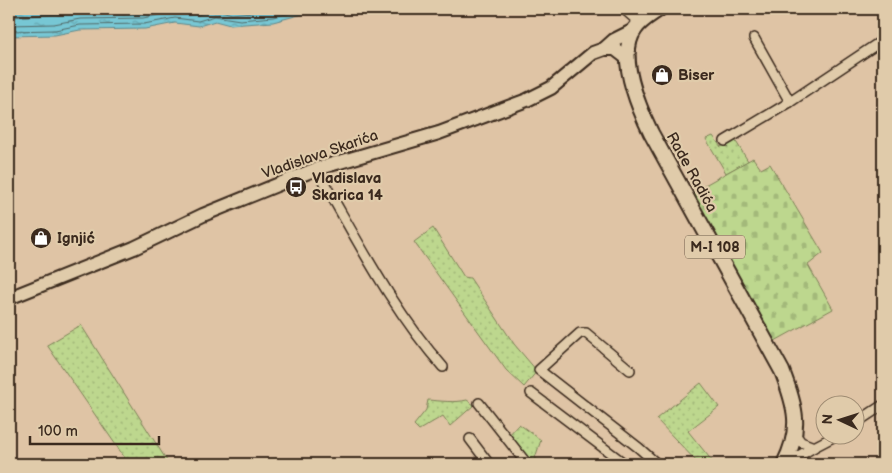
<svg xmlns="http://www.w3.org/2000/svg" width="892" height="473" font-family="'Balsamiq Sans',sans-serif">
<defs>
<pattern id="grass-dots" width="8" height="8" patternUnits="userSpaceOnUse" patternTransform="scale(1.25)"><rect width="8" height="8" fill="#bdd78e"/><path d="M2 2h.1M6 6h.1" fill="none" stroke="#a3b97a" stroke-width="1.8" stroke-linecap="round"/></pattern>
<pattern id="cemetery-stones" width="16" height="16" patternUnits="userSpaceOnUse" patternTransform="scale(1.25)"><rect width="16" height="16" fill="#bdd78e"/><path d="M2 7V4a2 2 0 0 1 4 0v3zM10 15v-3a2 2 0 0 1 4 0v3z" fill="#a3b97a"/></pattern>
<pattern id="water-ripples" width="26" height="14" patternUnits="userSpaceOnUse" patternTransform="scale(1.25)"><rect width="26" height="14" fill="#77c7d4"/><path d="M2 4q2-2 4 0t4 0M15 11q2-2 4 0t4 0" fill="none" stroke="#63a2ab"/></pattern>
</defs>
<rect width="100%" height="100%" fill="#dfc4a5"/>
<filter id="ink" filterUnits="userSpaceOnUse"><feTurbulence type="fractalNoise" baseFrequency=".02" numOctaves="2"/><feDisplacementMap in="SourceGraphic" scale="10" xChannelSelector="R" yChannelSelector="G"/><feConvolveMatrix kernelMatrix="1 2 1 2 8 2 1 2 1" color-interpolation-filters="sRGB"/></filter>
<g filter="url(#ink)">
<g fill="url(#grass-dots)" stroke="#7c8056">
<path d="M713 136 721 147 735 140 748 161 726 173 706 139Z"/>
<path d="M433 228 464 277 470 278 514 344 537 371 524 387 506 370 414 242Z"/>
<path d="M81 325 169 464H129L47 345Z"/>
<path d="M701 383 719 407 688 431 713 462 709 464H699L656 419Z"/>
<path d="M428 400C441 401 455 403 467 400L474 405 450 426 443 416 419 430 414 425 426 410Z"/>
<path d="M519 424 541 440 535 458 545 464H530L507 437Z"/>
</g>
<path fill="url(#cemetery-stones)" stroke="#7c8056" d="M753 158 761 169 770 164 823 253 808 265 833 309 773 342 689 194Z"/>
<path fill="url(#water-ripples)" stroke="#5f888b" d="M9 9H321L273 22 230 25 215 21 199 26 175 23 145 29 80 30 55 35 9 36Z"/>
<g fill="none" stroke-linecap="round" stroke-linejoin="round">
<g stroke="#536967" stroke-width="1">
<path d="M9 17 150 9"/>
<path d="M9 25 54 24 80 19 143 18 174 12 198 15 214 9 232 14 278 9"/>
<path d="M9 31 55 30 80 25 144 24 175 18 198 21 215 16 240 20 273 17 308 9"/>
</g>
<g stroke="#3b2a1e" stroke-width="12">
<g id="street">
<path d="M624 9 640 23"/>
<path d="M754 38 790 102"/>
<path d="M725 141 790 102 883 40"/>
<path d="M316 169C356 237 391 308 443 367"/>
<path d="M630 370 586 333H580L539 370 639 448 657 464"/>
<path d="M531 393 625 464"/>
<path d="M479 403 527 464"/>
<path d="M854 424 883 405"/>
<path d="M795 434 801 442 814 447 835 436"/>
<path d="M470 439 489 464"/>
<path d="M785 464 814 447"/>
</g>
</g>
<g stroke="#3b2a1e" stroke-width="16">
<g id="secondary">
<path d="M604 49H615L628 59"/>
<path d="M9 298 134 248 203 215 316 169 439 133 527 100 551 88 593 53 604 49 614 40 634 30"/>
</g>
</g>
<g stroke="#3b2a1e" stroke-width="18">
<path id="primary" d="M659 9C651 15 641 20 635 29 616 55 639 108 651 133L782 371C796 407 802 429 784 464"/>
</g>
<use href="#street" stroke="#e0cbaa" stroke-width="9"/>
<use href="#secondary" stroke="#e0cbaa" stroke-width="12"/>
<use href="#primary" stroke="#e0cbaa" stroke-width="14"/>
</g>
</g>
<defs>
<g id="shop-disc" transform="scale(1.125)"><circle r="9.5" fill="#3b2a1e" stroke="#e0cbaa"/><path d="M-5-2.5h2.3a2.7 3.5 0 0 1 5.4 0H5L5.5 6h-11ZM-1.5-2.5h3a1.5 2.3 0 0 0-3 0Z" fill="#fff"/></g>
<g id="bus-disc" transform="scale(1.125)"><circle r="9.5" fill="#3b2a1e" stroke="#e0cbaa"/><path d="M-5-6H5V4H4V6H2V4H-2V6H-4V4H-5ZM-3.5-4V0h7V-4ZM-3.5 1.2v1.5H-2V1.2ZM2 1.2v1.5H3.5V1.2Z" fill="#fff"/></g>
</defs>
<g fill-rule="evenodd">
<use href="#shop-disc" x="662" y="75"/>
<use href="#bus-disc" x="296" y="187"/>
<use href="#shop-disc" x="41" y="238"/>
</g>
<g text-anchor="middle" stroke-width="4.5" stroke-linejoin="round" paint-order="stroke">
<rect fill="#e0cbaa" stroke="#6c5a48" stroke-width="1" x="685" y="235.5" width="60" height="23" rx="4"/>
<g font-size="14" font-weight="bold" fill="#3b2a1e">
<text x="715" y="252">M-I 108</text>
</g>
<g font-size="15" font-weight="bold" fill="#3b2a1e" stroke="#e0cbaa" text-anchor="start">
<text x="678" y="80">Biser</text>
<text x="312" y="183">Vladislava<tspan x="312" dy="17">Skarica 14</tspan></text>
<text x="57" y="243">Ignjić</text>
</g>
<g font-size="15" fill="#3b2a1e" stroke="#e0cbaa">
<text transform="translate(320 154) rotate(-19)" y="5">Vladislava Skarića</text>
<text transform="translate(692 172) rotate(61)" y="5">Rade Radića</text>
</g>
</g>
<rect width="892" height="473" fill="none" stroke="#e0cbaa" stroke-width="30"/>
<rect x="15" y="15" width="862" height="443" fill="none" stroke="#3b2a1e" stroke-width="2" filter="url(#ink)"/>
<g transform="translate(840 420) rotate(274)"><circle r="24" fill="#e0cbaa" stroke="#9e8b72"/>
<path d="M0-4L9 19L0 12L-9 19Z" fill="#3b2a1e"/>
<text y="-8" font-size="14" font-weight="bold" text-anchor="middle" fill="#3b2a1e">N</text>
</g>
<path d="M30 436v8h129v-8" fill="none" stroke="#3b2a1e" stroke-width="2.5"/>
<text x="38" y="436" font-size="15" fill="#3b2a1e" stroke="#e0cbaa" stroke-width="4" paint-order="stroke">100 m</text>
</svg>
